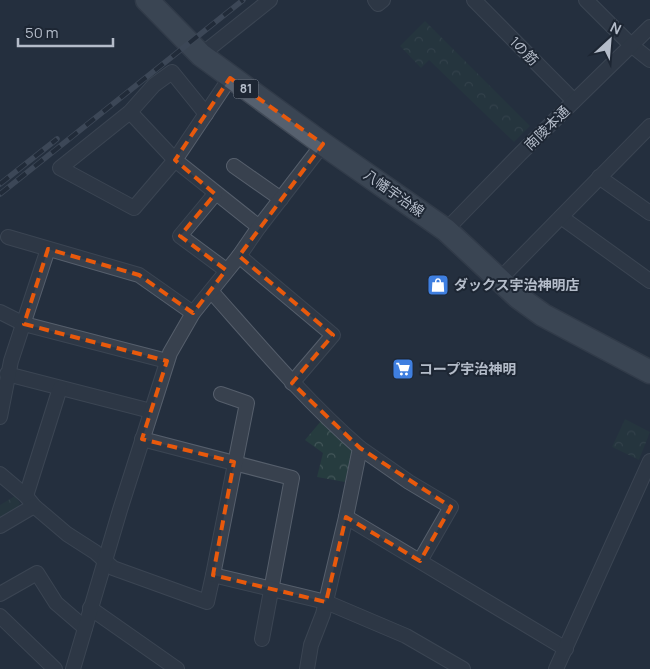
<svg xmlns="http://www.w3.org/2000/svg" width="650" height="669" font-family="Manrope,'Noto Sans JP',sans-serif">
<defs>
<pattern id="forest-crowns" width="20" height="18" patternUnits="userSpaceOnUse" patternTransform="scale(1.25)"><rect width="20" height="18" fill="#263c3f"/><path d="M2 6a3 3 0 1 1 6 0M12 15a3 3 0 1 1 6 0" fill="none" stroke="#435659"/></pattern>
</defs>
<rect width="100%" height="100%" fill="#242f3e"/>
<g fill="url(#forest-crowns)">
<path d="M425 21 530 126 514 142 429 60 421 68 400 46Z"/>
<path d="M625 419 650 432 639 460 612 447Z"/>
<path d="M321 421 353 449 345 482 317 477 323 453 305 440Z"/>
<path d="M15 496 20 503 18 508 0 519V505Z"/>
</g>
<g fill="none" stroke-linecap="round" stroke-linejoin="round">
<g stroke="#565f6c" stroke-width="16">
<g id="street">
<path d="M375 0 378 4 383 0"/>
<path d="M474 0 574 101"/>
<path d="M586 0 631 45 650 60"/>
<path d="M201 55 270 0"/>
<path d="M230 78 175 160 259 227"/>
<path d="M130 112 60 168 134 208 175 160 130 112 154 85 172 72 206 114"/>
<path d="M234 166 281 199"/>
<path d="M599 177 650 213"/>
<path d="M215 194 180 236 226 270"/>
<path d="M561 217 650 281"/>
<path d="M446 230 520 154 650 27"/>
<path d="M8 237 139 275 193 313"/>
<path d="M239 256 333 335 292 383"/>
<path d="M499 280 650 126"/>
<path d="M211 291C259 345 305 400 360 448L346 517 323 614 311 645 307 669"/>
<path d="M0 312 24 324 167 361"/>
<path d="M7 374 151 411"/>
<path d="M0 417 11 361 48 249"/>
<path d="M142 439 292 478 262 639"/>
<path d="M360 448 409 482 451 507 420 561"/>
<path d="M0 474 26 496 34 506 67 534 95 552 113 568 207 602 213 575 326 602 406 636 463 669"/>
<path d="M26 496 60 388"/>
<path d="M346 517 566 649"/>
<path d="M0 526 34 506"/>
<path d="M213 575 247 403 221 394"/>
<path d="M0 594 37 573 56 603 85 628"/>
<path d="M90 608 177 669"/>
<path d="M0 616 55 669"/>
<path d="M73 669 120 510 170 353 193 313 239 256 259 227 323 144"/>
<path d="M556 669 650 461"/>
</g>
</g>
<g stroke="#414a57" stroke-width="25">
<path id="primary" d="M147 0 201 55 323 144 446 230 518 297 543 315 650 372"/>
</g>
<use href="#street" stroke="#38414e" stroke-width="14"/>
<use href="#primary" stroke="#56606e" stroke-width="22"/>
<g stroke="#5a6575" stroke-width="5.5">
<g id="rail">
<path d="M0 184 57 139"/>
<path d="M0 194 243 0"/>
</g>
</g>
<use href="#rail" stroke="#1d2633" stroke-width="4" stroke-dasharray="11" stroke-linecap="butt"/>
</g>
<path d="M0 0H650V669H0ZM230 78 323 144 239 256 333 335 292 383 360 448 451 507 420 561 346 517 326 602 213 575 234 462 142 439 167 361 24 324 48 249 139 275 193 313 226 270 180 236 215 194 175 160Z" fill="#242f3e" fill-opacity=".55" fill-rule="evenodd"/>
<path fill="none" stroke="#e8590c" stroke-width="4" stroke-dasharray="10 6" stroke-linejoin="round" d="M230 78 323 144 239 256 333 335 292 383 360 448 451 507 420 561 346 517 326 602 213 575 234 462 142 439 167 361 24 324 48 249 139 275 193 313 226 270 180 236 215 194 175 160Z"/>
<defs>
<g id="shop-square" transform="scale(1.125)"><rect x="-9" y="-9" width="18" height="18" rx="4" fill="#3f7fe0" stroke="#1d2633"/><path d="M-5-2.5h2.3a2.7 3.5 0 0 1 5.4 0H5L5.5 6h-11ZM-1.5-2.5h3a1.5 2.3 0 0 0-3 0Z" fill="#fff"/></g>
<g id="supermarket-square" transform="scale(1.125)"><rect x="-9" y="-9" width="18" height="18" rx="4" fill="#3f7fe0" stroke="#1d2633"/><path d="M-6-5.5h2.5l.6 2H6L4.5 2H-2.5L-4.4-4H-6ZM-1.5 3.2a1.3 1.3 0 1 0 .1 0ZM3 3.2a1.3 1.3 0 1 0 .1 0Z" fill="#fff"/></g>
</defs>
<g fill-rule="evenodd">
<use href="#shop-square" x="438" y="285"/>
<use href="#supermarket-square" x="403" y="369"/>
</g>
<g text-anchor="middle" stroke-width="4" stroke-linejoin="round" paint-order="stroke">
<rect fill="#1d2633" stroke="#878f9c" stroke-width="1" x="233.5" y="79.5" width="25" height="19" rx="4"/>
<g font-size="12" font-weight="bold" fill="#b4bcc9">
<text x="246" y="93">81</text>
</g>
<g font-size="14" fill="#b4bcc9" stroke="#1d2633">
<text transform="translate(524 51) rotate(45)" y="5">1の筋</text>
<text transform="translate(547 128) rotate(-44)" y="5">南陵本通</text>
<text transform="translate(394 193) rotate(35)" y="5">八幡宇治線</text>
</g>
<g font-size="14" font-weight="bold" fill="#b4bcc9" stroke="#1d2633" text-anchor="start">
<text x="454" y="290">ダックス宇治神明店</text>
<text x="419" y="374">コープ宇治神明</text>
</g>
</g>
<g transform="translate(610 40) rotate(26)" stroke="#1d2633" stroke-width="4" paint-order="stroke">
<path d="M0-4L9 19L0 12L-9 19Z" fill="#b4bcc9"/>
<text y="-8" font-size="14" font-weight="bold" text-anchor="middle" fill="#b4bcc9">N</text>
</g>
<path d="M18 38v8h95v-8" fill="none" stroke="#b4bcc9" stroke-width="2.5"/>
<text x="25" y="38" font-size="15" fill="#b4bcc9" stroke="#1d2633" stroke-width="4" paint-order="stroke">50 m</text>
</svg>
